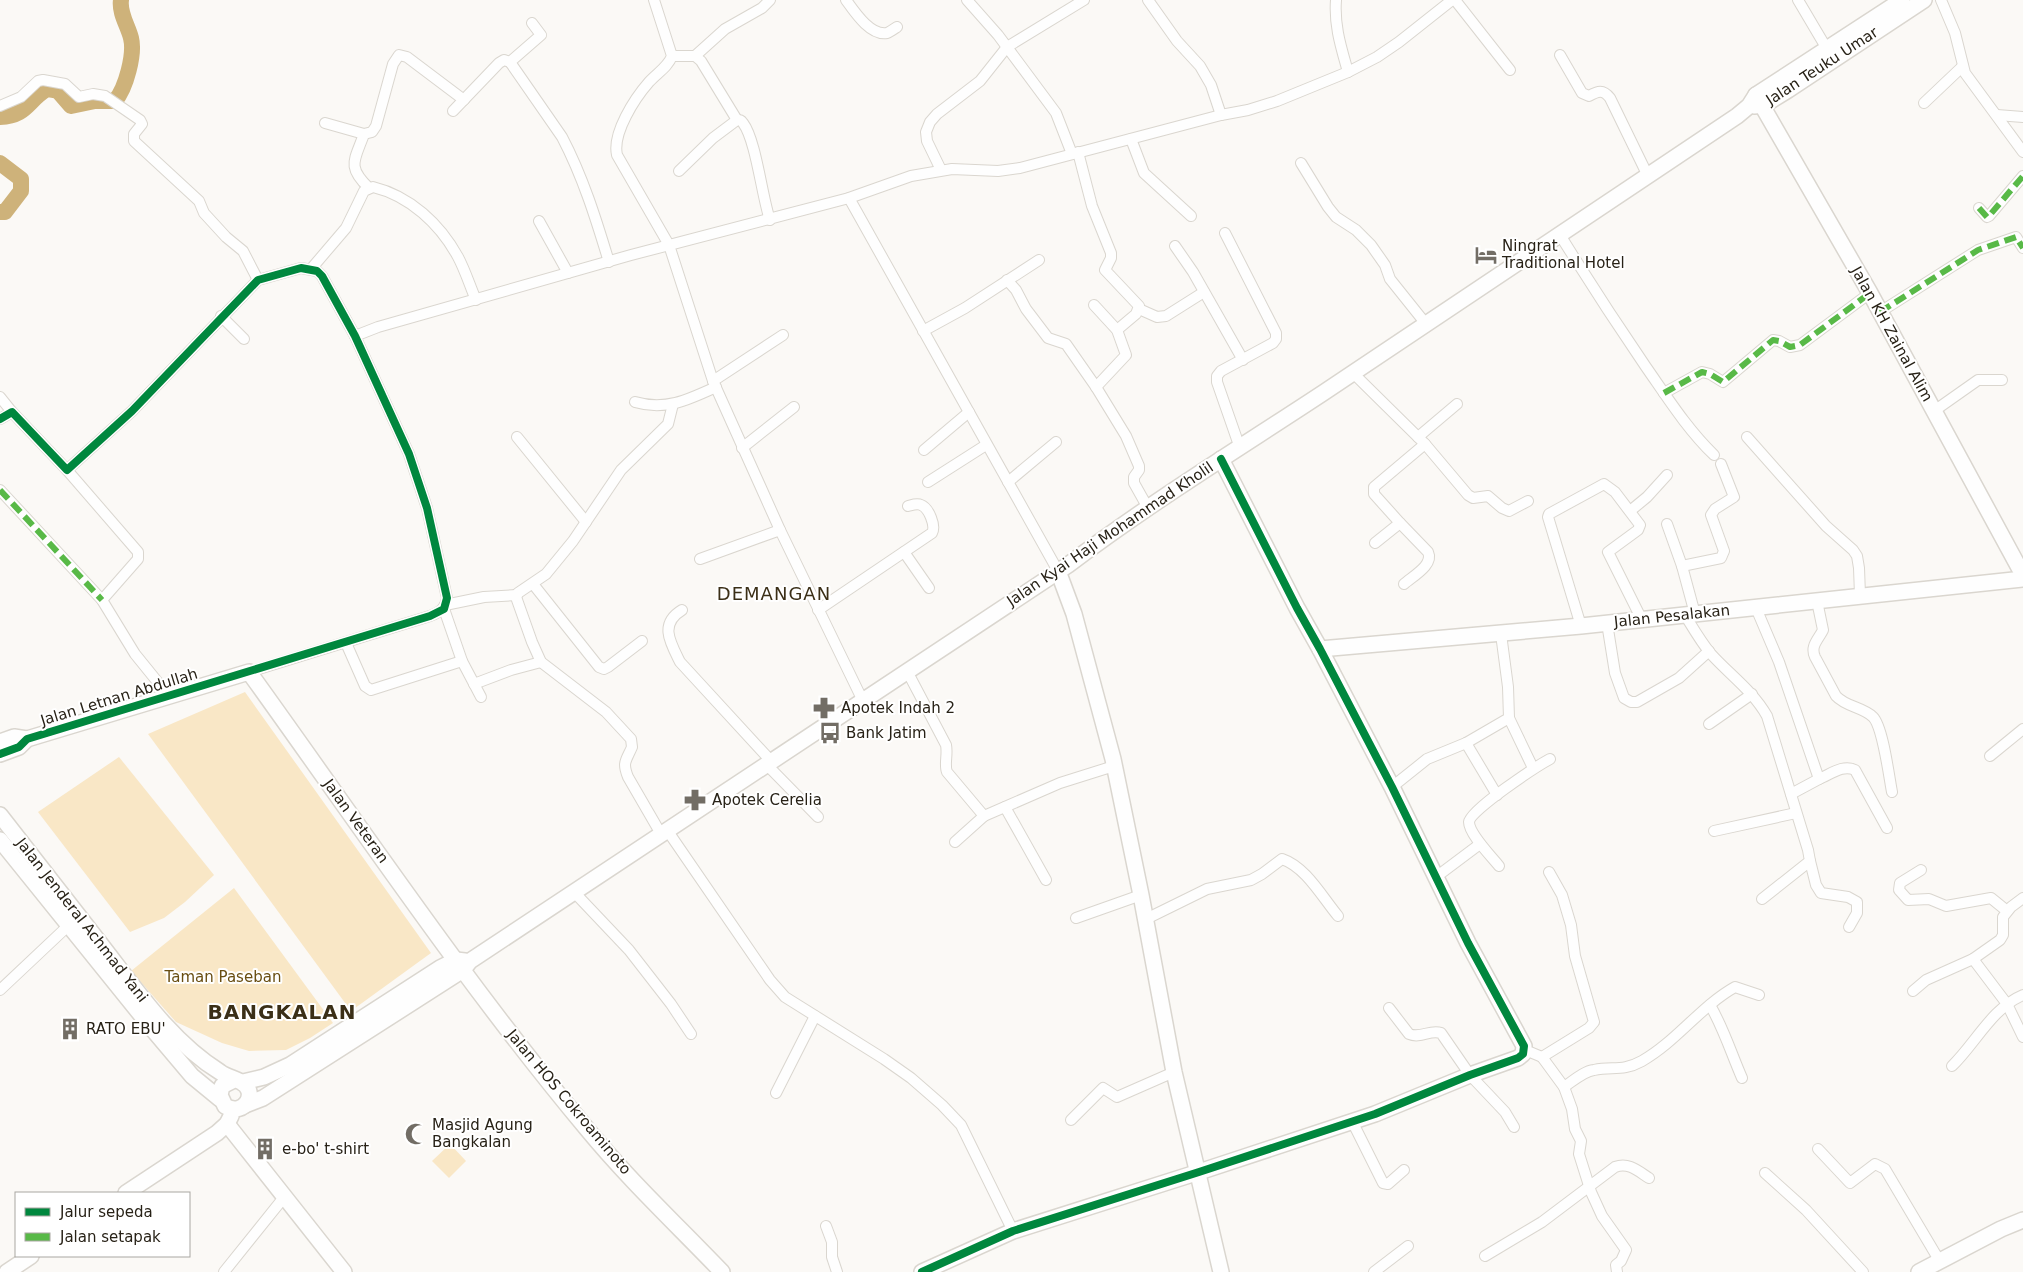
<svg xmlns="http://www.w3.org/2000/svg" width="2023" height="1272" font-family="'DejaVu Sans',sans-serif">
<rect width="100%" height="100%" fill="#fbf9f6"/>
<g fill="#f9e7c6">
<path d="M245 692 431 953 351 1011 148 734Z"/>
<path d="M119 757 214 875 185 902 164 918 130 932 38 812Z"/>
<path d="M234 888 333 1023 310 1038 286 1050 249 1051 222 1043 176 1022 131 971Z"/>
<path d="M450 1144 466 1161 449 1178 432 1161Z"/>
</g>
<g fill="none" stroke-linecap="round" stroke-linejoin="round">
<g stroke="#ceb27a" stroke-width="16">
<path d="M0 117C27 116 27 101 47 89L58 91 71 106 95 101H115C126 88 135 54 131 38 128 26 119 13 121 0"/>
<path d="M0 163 21 179V191L5 212H0"/>
</g>
<g stroke="#dad6cf" stroke-width="12">
<g id="street">
<path d="M654 0 672 56C668 67 657 73 649 82 635 98 612 133 617 155L669 245 713 381 780 530 863 701"/>
<path d="M846 0C854 11 870 36 887 33 890 32 894 29 897 27"/>
<path d="M967 0 998 35 1056 113 1072 154"/>
<path d="M1148 0 1177 41 1200 66 1211 85 1221 115"/>
<path d="M1336 0C1334 26 1341 47 1348 72"/>
<path d="M1455 0 1510 70"/>
<path d="M1798 0 1827 49"/>
<path d="M1941 0 1955 33 1965 73 2023 152"/>
<path d="M532 23 541 35 510 62 562 137C583 177 596 219 609 262"/>
<path d="M1560 55 1582 93 1589 96C1598 91 1603 89 1610 98L1648 176"/>
<path d="M672 56H695L701 61 737 120"/>
<path d="M695 56 725 29 762 8 770 0"/>
<path d="M1924 103 1963 66"/>
<path d="M0 106 21 97 38 81 43 80 65 84 79 97 93 94 105 96 140 120 142 124 134 134V141L199 201 204 213 226 237 243 251 258 280"/>
<path d="M453 111 499 63 504 60 510 62"/>
<path d="M1997 115 2023 117"/>
<path d="M325 123 364 134 372 132 376 126 393 64 399 55 407 57 464 100"/>
<path d="M364 134C355 160 346 166 369 188"/>
<path d="M1131 139 1144 173 1191 216"/>
<path d="M1078 152 1092 206 1111 253V258L1105 270 1139 306 1136 314 1117 330"/>
<path d="M1301 163 1328 207 1336 217 1356 230 1371 245 1385 265 1390 279 1426 324"/>
<path d="M941 170 927 141 926 132 930 122 937 114 980 81 1007 47 1084 0"/>
<path d="M679 171 713 138 737 120C740 120 741 120 743 123 756 140 762 197 770 220"/>
<path d="M849 198 1058 571"/>
<path d="M1979 208 1987 217 1989 216 2023 176"/>
<path d="M539 221 568 273"/>
<path d="M1225 233 1276 333V339L1273 343 1221 371 1217 376V382L1240 448"/>
<path d="M1560 235C1588 280 1616 323 1646 367 1667 397 1687 429 1714 455"/>
<path d="M1175 246 1193 272 1243 360"/>
<path d="M311 269 346 228 364 191 373 187C410 196 440 224 458 257 465 270 470 286 476 300"/>
<path d="M1007 280 1016 290 1026 309 1048 338 1066 344 1096 387 1126 436 1139 466V470L1134 477V483L1148 508"/>
<path d="M1094 305 1117 330 1126 355 1096 387"/>
<path d="M1139 309 1157 317 1166 316 1204 292"/>
<path d="M1880 312 1978 250 2016 237 2023 248"/>
<path d="M221 316 244 339"/>
<path d="M923 331 965 308 1039 260"/>
<path d="M355 336 378 327 631 255 849 198 911 176 952 169 998 171 1020 168 1221 115 1248 110 1277 101 1348 72 1377 57 1399 42 1452 0"/>
<path d="M1353 373 1425 444 1468 495 1473 498 1488 496 1502 508 1509 511 1528 501"/>
<path d="M713 381 783 335"/>
<path d="M1664 393 1702 372 1710 374 1723 382 1773 340 1779 341 1790 347 1800 345 1870 293"/>
<path d="M0 397 12 412"/>
<path d="M635 402C665 411 688 400 716 387"/>
<path d="M1934 411 1978 380H2002"/>
<path d="M0 419 12 412 67 470 132 411 258 280 301 268 317 271 322 276 355 336 409 454 427 508 447 598C445 609 440 612 430 616L249 672"/>
<path d="M517 437 586 522"/>
<path d="M1418 437 1457 404"/>
<path d="M1747 437 1826 526 1853 550 1857 556 1859 568 1860 595"/>
<path d="M742 448 794 407"/>
<path d="M924 450 969 412"/>
<path d="M67 470 138 552V559L102 600 135 654 169 696"/>
<path d="M928 482 986 445"/>
<path d="M1008 482 1056 442"/>
<path d="M0 490 102 600"/>
<path d="M1630 511 1647 497 1667 475"/>
<path d="M1400 523 1428 552C1434 565 1413 576 1404 584"/>
<path d="M1667 524 1682 566 1695 614"/>
<path d="M1375 543 1400 523 1374 494V487L1425 444"/>
<path d="M904 552 929 588"/>
<path d="M700 559 780 530"/>
<path d="M1682 566 1721 558 1724 551 1711 515 1715 509 1734 497 1721 464"/>
<path d="M533 584 599 667 604 669 608 667 642 641"/>
<path d="M1817 601 1823 630C1818 640 1810 646 1815 657L1836 696C1846 707 1863 707 1873 717 1883 727 1889 777 1892 792"/>
<path d="M445 605 484 597 517 595"/>
<path d="M1756 608 1779 662 1819 779 1791 794"/>
<path d="M444 609 462 661 481 697"/>
<path d="M682 610C659 624 670 642 680 662L772 762"/>
<path d="M818 610 932 533C936 526 929 508 921 505 917 503 912 505 908 506"/>
<path d="M1685 615C1693 628 1701 642 1711 654 1730 675 1753 691 1767 716L1808 850 1810 861 1762 899"/>
<path d="M1607 623 1615 673 1624 698 1631 702H1637L1679 678 1709 651"/>
<path d="M1581 626 1548 517 1549 514 1604 484 1615 492 1640 525 1638 530 1608 552 1641 618"/>
<path d="M346 643 365 686 371 690 462 661"/>
<path d="M907 671 946 745C948 754 944 765 947 772L984 816 1060 783 1114 766"/>
<path d="M474 684 511 670 541 662"/>
<path d="M1509 718 1533 768"/>
<path d="M1709 724 1752 694"/>
<path d="M1466 743 1497 795"/>
<path d="M1990 756 2023 729"/>
<path d="M767 765 818 817"/>
<path d="M1819 779C1831 774 1843 764 1855 770L1887 828"/>
<path d="M1392 787 1427 759 1466 743 1509 718 1508 687 1501 634"/>
<path d="M1005 807 1046 880"/>
<path d="M667 830 770 980 785 997 884 1059 911 1078 942 1105 961 1125 1013 1231"/>
<path d="M1714 831 1796 813"/>
<path d="M661 834 628 777C622 762 626 761 632 747L631 739 606 712 541 662 532 642 516 597 518 593 546 574 573 541 621 470 668 424 673 404"/>
<path d="M955 842 984 816"/>
<path d="M1810 861 1816 885 1821 893 1848 897 1857 902V913L1849 927"/>
<path d="M1499 866C1492 857 1469 834 1469 822 1470 810 1537 766 1550 759"/>
<path d="M1921 870 1900 883 1899 890 1908 900 1929 899 1946 906 1991 898 2007 911"/>
<path d="M1436 877 1480 844"/>
<path d="M574 892 629 950 671 1004 691 1034"/>
<path d="M1076 918 1141 895"/>
<path d="M1146 919 1207 889 1251 880 1262 874 1282 859C1306 867 1322 897 1338 916"/>
<path d="M1973 959 2007 1004 2023 1037"/>
<path d="M0 990 69 925"/>
<path d="M1913 991 1926 980 1973 959 2000 940 2003 935V917L2011 907 2023 898"/>
<path d="M1710 1005C1724 1029 1731 1053 1742 1078"/>
<path d="M1389 1008 1409 1034C1421 1039 1430 1029 1441 1033L1470 1075 1505 1112 1514 1127"/>
<path d="M1523 1054 1530 1052 1542 1057 1564 1087 1572 1109 1575 1129 1581 1141 1579 1154 1591 1192 1602 1216 1626 1250 1621 1261 1616 1265 1617 1272"/>
<path d="M1542 1057 1589 1028 1594 1022 1575 956 1571 925 1562 895 1549 872"/>
<path d="M1952 1066C1975 1044 1992 1008 2023 995"/>
<path d="M1564 1087C1573 1081 1584 1071 1594 1070 1613 1066 1622 1072 1642 1061 1677 1041 1701 1006 1735 987L1759 995"/>
<path d="M776 1093 815 1016"/>
<path d="M1071 1120 1103 1088 1117 1097 1174 1072"/>
<path d="M1352 1121 1383 1183 1388 1184 1404 1170"/>
<path d="M1818 1149 1850 1183 1875 1164 1885 1169 1939 1260"/>
<path d="M1765 1173 1806 1210 1863 1272"/>
<path d="M826 1226 832 1242V1257L837 1272"/>
<path d="M1485 1256 1542 1222 1615 1167C1629 1162 1638 1171 1649 1178"/>
<path d="M224 1272 285 1196"/>
<path d="M1374 1272 1408 1246"/>
</g>
</g>
<g stroke="#dad6cf" stroke-width="18">
<g id="secondary">
<path d="M1756 95 1870 293 2023 575"/>
<path d="M1754 106 1764 105 1788 90 1924 0"/>
<path d="M1058 571 1074 614 1113 759 1141 895 1174 1072 1221 1272"/>
<path d="M1320 649 1581 626 2023 579"/>
<path d="M0 742 14 737 27 739"/>
<path d="M0 754 19 747 27 739 249 672C360 826 466 984 587 1129 629 1180 677 1225 722 1272"/>
<path d="M0 815C33 857 66 900 99 942 135 988 170 1041 220 1072 227 1077 234 1078 241 1082 259 1091 245 1118 225 1106L220 1095 222 1086 234 1080"/>
<path d="M0 840 154 1031 192 1076 220 1099"/>
<path d="M243 1082 264 1077 290 1065 440 968 456 960 465 961"/>
<path d="M245 1105 263 1098 463 970 470 961 1068 565C1150 503 1238 449 1323 393 1462 301 1599 208 1737 116L1749 106 1756 95 1902 0"/>
<path d="M227 1124 344 1272"/>
<path d="M126 1193 217 1133 227 1124 231 1116"/>
<path d="M7 1272 31 1256"/>
<path d="M922 1272 1013 1231 1199 1172 1375 1114 1470 1075 1518 1058 1523 1054 1524 1046 1468 943 1392 787 1320 649 1297 608 1221 459"/>
<path d="M1919 1272 2001 1229 2023 1220"/>
</g>
</g>
<use href="#street" stroke="#fefefe" stroke-width="10"/>
<use href="#secondary" stroke="#fefefe" stroke-width="15"/>
<g stroke="#58b947" stroke-width="6" stroke-dasharray="12 6" stroke-linecap="butt">
<path d="M1979 208 1987 217 1989 216 2023 176"/>
<path d="M1880 312 1978 250 2016 237 2023 248"/>
<path d="M1664 393 1702 372 1710 374 1723 382 1773 340 1779 341 1790 347 1800 345 1870 293"/>
<path d="M0 490 102 600"/>
</g>
<g stroke="#fff" stroke-width="11">
<g id="cycleway">
<path d="M0 419 12 412 67 470 132 411 258 280 301 268 317 271 322 276 355 336 409 454 427 508 447 598 444 609 430 616 27 739 19 747 0 754"/>
<path d="M922 1272 1013 1231 1199 1172 1375 1114 1470 1075 1518 1058 1523 1054 1524 1046 1468 943 1392 787 1320 649 1297 608 1221 459"/>
</g>
</g>
<use href="#cycleway" stroke="#00873e" stroke-width="8"/>
</g>
<defs>
<g id="hotel-bare" transform="scale(1.725)"><path d="M-6-4.5h1.5V1H6V5H4.5V3h-9V5H-6ZM-4 0a1.8 1.8 0 1 1 3.6 0ZM.5 0V-2.5h3Q6-2.5 6 0Z" fill="#726d65" stroke="#fff" stroke-width="2.5" paint-order="stroke"/></g>
<g id="pharmacy-bare" transform="scale(1.725)"><path d="M-2-6h4v4h4v4h-4v4h-4v-4h-4v-4h4Z" fill="#726d65" stroke="#fff" stroke-width="2.5" paint-order="stroke"/></g>
<g id="bus-bare" transform="scale(1.725)"><path d="M-5-6H5V4H4V6H2V4H-2V6H-4V4H-5ZM-3.5-4V0h7V-4ZM-3.5 1.2v1.5H-2V1.2ZM2 1.2v1.5H3.5V1.2Z" fill="#726d65" stroke="#fff" stroke-width="2.5" paint-order="stroke"/></g>
<g id="building-bare" transform="scale(1.725)"><path d="M-4-6H4V6H1V3H-1V6H-4ZM-2.5-4.3h1.7v1.8h-1.7ZM.8-4.3h1.7v1.8H.8ZM-2.5-1h1.7V.8h-1.7ZM.8-1h1.7V.8H.8Z" fill="#726d65" stroke="#fff" stroke-width="2.5" paint-order="stroke"/></g>
<g id="mosque-bare" transform="scale(1.725)"><path d="M3.5-4.9A6 6 0 1 0 3.5 4.9A5 5 0 1 1 3.5-4.9Z" fill="#726d65" stroke="#fff" stroke-width="2.5" paint-order="stroke"/></g>
</defs>
<g fill-rule="evenodd">
<use href="#hotel-bare" x="1486" y="255"/>
<use href="#pharmacy-bare" x="824" y="708"/>
<use href="#bus-bare" x="830" y="733"/>
<use href="#pharmacy-bare" x="695" y="800"/>
<use href="#building-bare" x="70" y="1029"/>
<use href="#mosque-bare" x="416" y="1134"/>
<use href="#building-bare" x="265" y="1149"/>
</g>
<g text-anchor="middle" stroke-width="4" stroke-linejoin="round" paint-order="stroke">
<g font-size="15" fill="#282217" stroke="#fff">
<text transform="translate(1822 66) rotate(-33)" y="5">Jalan Teuku Umar</text>
<text transform="translate(1892 334) rotate(61)" y="5">Jalan KH Zainal Alim</text>
<text transform="translate(1110 534) rotate(-34)" y="5">Jalan Kyai Haji Mohammad Kholil</text>
<text transform="translate(1672 616) rotate(-6)" y="5">Jalan Pesalakan</text>
<text transform="translate(119 697) rotate(-17)" y="5">Jalan Letnan Abdullah</text>
<text transform="translate(356 821) rotate(54)" y="5">Jalan Veteran</text>
<text transform="translate(82 920) rotate(52)" y="5">Jalan Jenderal Achmad Yani</text>
<text transform="translate(569 1102) rotate(50)" y="5">Jalan HOS Cokroaminoto</text>
</g>
<g font-size="15" fill="#282217" stroke="#fff" text-anchor="start">
<text x="1502" y="251">Ningrat<tspan x="1502" dy="17">Traditional Hotel</tspan></text>
<text x="841" y="713">Apotek Indah 2</text>
<text x="846" y="738">Bank Jatim</text>
<text x="712" y="805">Apotek Cerelia</text>
<text x="86" y="1034">RATO EBU'</text>
<text x="432" y="1130">Masjid Agung<tspan x="432" dy="17">Bangkalan</tspan></text>
<text x="282" y="1154">e-bo' t-shirt</text>
</g>
<g font-size="15" fill="#694e12" stroke="#fff">
<text x="223" y="982">Taman Paseban</text>
</g>
<g font-size="18" letter-spacing="1" fill="#3b2f17" stroke="#fff">
<text x="774" y="600">DEMANGAN</text>
</g>
<g font-size="20" font-weight="bold" letter-spacing="1" fill="#3b2f17" stroke="#fff">
<text x="282" y="1019">BANGKALAN</text>
</g>
</g>
<rect x="15" y="1192" width="175" height="65" fill="#ffffff" stroke="#a9a7a2"/>
<rect x="25" y="1208" width="25" height="8" fill="#00873e" stroke="#a9a7a2"/>
<text x="60" y="1217" font-size="15" fill="#282217">Jalur sepeda</text>
<rect x="25" y="1233" width="25" height="8" fill="#58b947" stroke="#a9a7a2"/>
<text x="60" y="1242" font-size="15" fill="#282217">Jalan setapak</text>
</svg>
